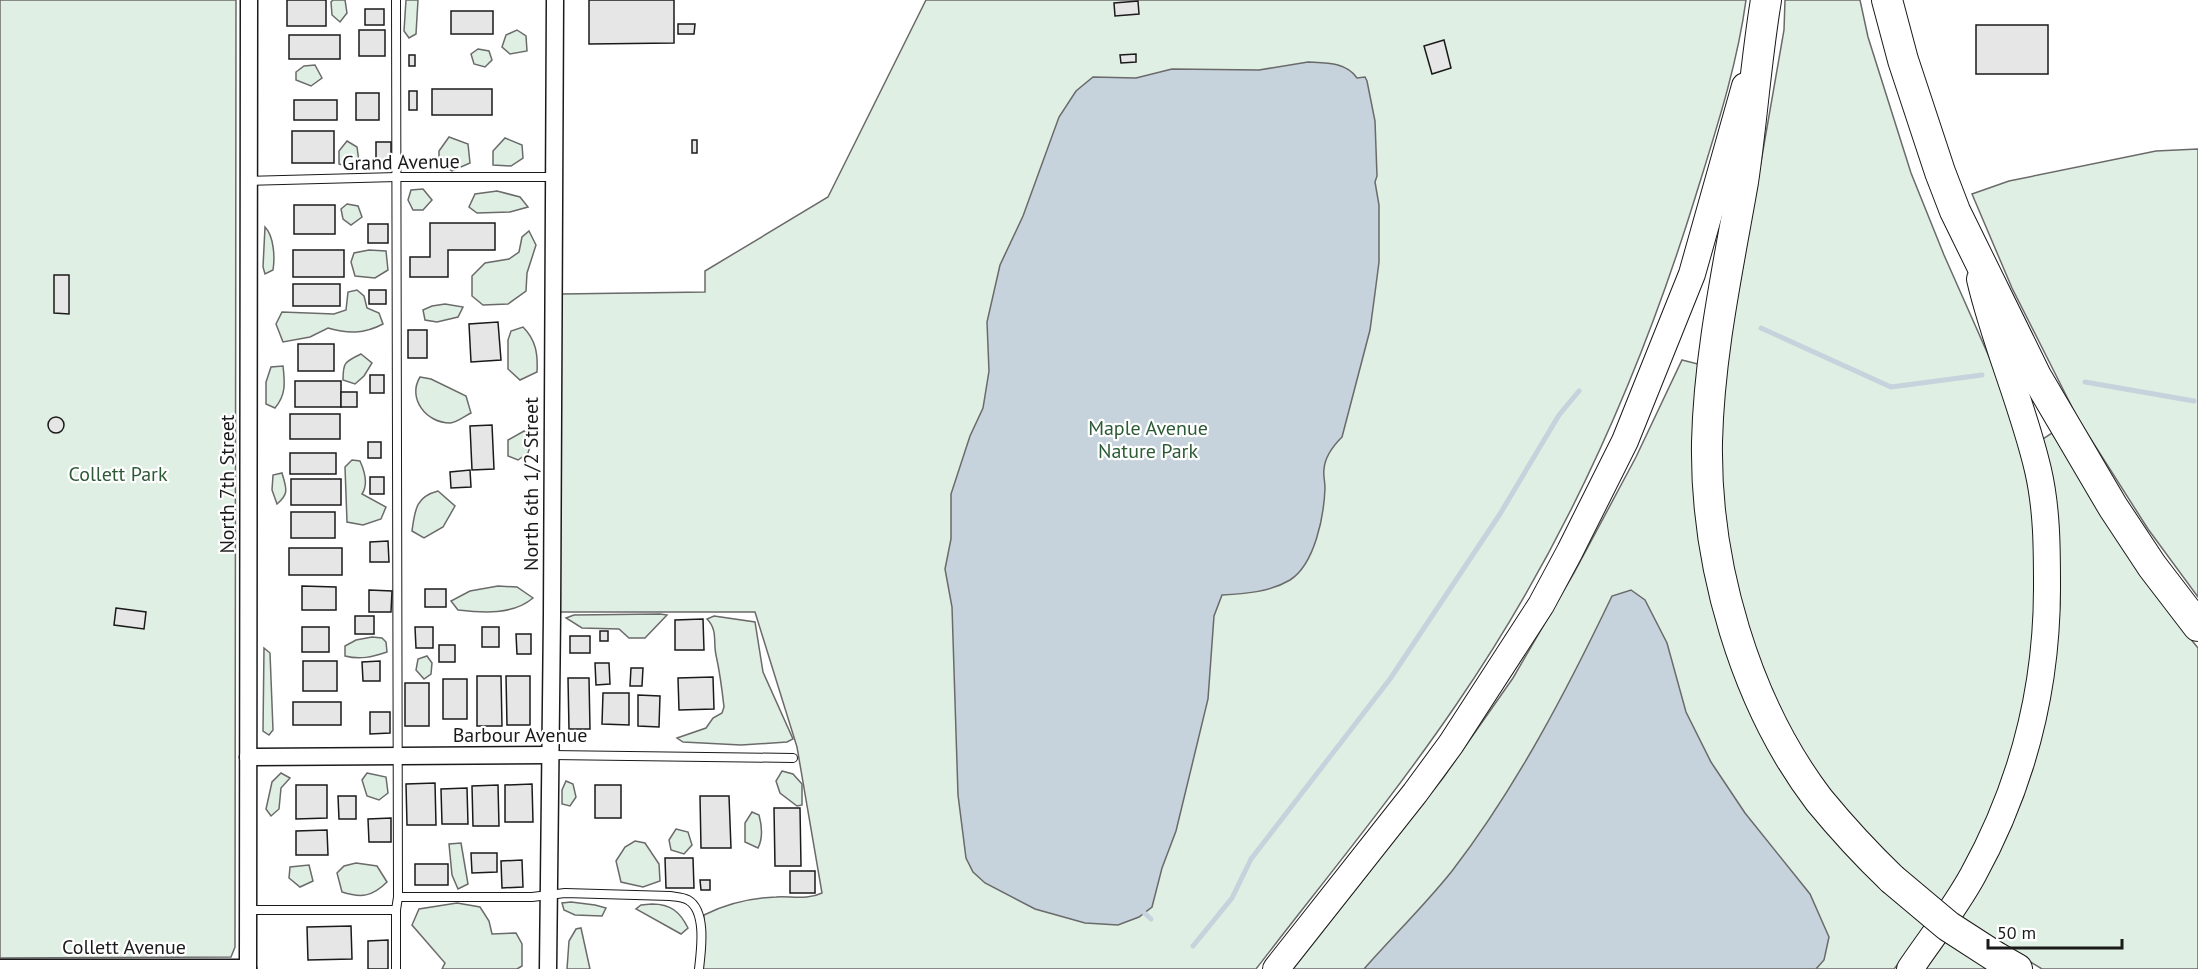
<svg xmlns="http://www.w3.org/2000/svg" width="2198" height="969" font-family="'PT Sans',sans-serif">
<rect width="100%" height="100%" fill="#fff"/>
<g fill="#e0efe3" stroke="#6a6a6a" stroke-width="1.5">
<path d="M0 0H236L235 947 231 957 0 958Z"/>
<path d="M333 0H345L347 13 340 22 332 15 331 2Z"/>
<path d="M406 0H418L416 34 409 38 404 31Z"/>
<path d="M926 0H1746C1737 67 1715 133 1695 198 1640 376 1562 551 1456 705 1394 796 1323 882 1256 969H702L704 915C726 904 751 898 776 897 791 896 808 900 822 893L797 747 755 612H558L561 294 705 292V271L828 197Z"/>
<path d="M1785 0H1860L1868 37 1911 173 1944 255 2006 395 2024 457 2033 504 2038 603 2025 715 1997 804 1943 906 1901 870 1836 800 1794 738 1765 681 1730 567 1718 442 1724 374 1784 30Z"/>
<path d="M517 30 526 36 527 51 510 54 502 47 506 35Z"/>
<path d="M478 49 489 51 492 60 485 67 474 64 471 54Z"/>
<path d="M315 65 322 78 311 86 296 80V72L304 66Z"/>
<path d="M449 137 468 144 470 163 452 171 439 163V151Z"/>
<path d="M505 138 522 145 523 158 511 166 493 165V151Z"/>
<path d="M347 141 357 147 359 162 351 168 339 164V151Z"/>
<path d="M2198 149V597L2148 529 2078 419 2012 288 1972 194 2009 181 2156 151Z"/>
<path d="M423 189 432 200 423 210H413L408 200 411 190Z"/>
<path d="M497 191 520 197 528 207 510 212 477 213 469 207 475 194Z"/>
<path d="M347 204 358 206 362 217 351 225 343 219 341 209Z"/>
<path d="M265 227C274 236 275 258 273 270L265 274 263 267Z"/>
<path d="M529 231 536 245 527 273 526 291 508 304 483 305 472 296V276L485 263 509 259 519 252 522 237Z"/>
<path d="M369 250 386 251 388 270 375 278 355 276 351 262 354 253Z"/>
<path d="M357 290 364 296 367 308 379 313 383 324C364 334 348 334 328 328L310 337 283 342 276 324 282 312 334 314 346 310 348 292Z"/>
<path d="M445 304 463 307 458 317 437 322 425 320 423 310 432 306Z"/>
<path d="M523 327C536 340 538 354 537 372L520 380 508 369V340L511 331Z"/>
<path d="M361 354 372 363 364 376 355 384 343 380C343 363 344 362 361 354Z"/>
<path d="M1682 360 1702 365 1747 695 1928 927 1894 969H1293L1443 778 1513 678 1574 573 1636 457Z"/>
<path d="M283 366C285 383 286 395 275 408L266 404V382L271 367Z"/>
<path d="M420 377 431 379 466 396 471 413C465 416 456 423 450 423 426 423 407 398 420 377Z"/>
<path d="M524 431 532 440 528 453 518 460 508 456V440Z"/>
<path d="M2052 433 2176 621 2198 648V969H2042L1960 919 2006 837 2033 767 2047 713 2056 650 2060 603 2059 551 2041 440Z"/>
<path d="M352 460 360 461C365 472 368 485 362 494L386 507 381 519 363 525 347 522 345 467Z"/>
<path d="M282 473C286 488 290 493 277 504L272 490 273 475Z"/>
<path d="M438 491 455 506 443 527 424 538 412 531C415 511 415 497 438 491Z"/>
<path d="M498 586 517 587 533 598C513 615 483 613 458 610L451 601 470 591Z"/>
<path d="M660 614 667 615 645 638H629L619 629 582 628 566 618 574 615Z"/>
<path d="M714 616 755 622 763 672 793 739 787 742 741 745 683 742 677 738 706 728 713 718 722 713 724 707C722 689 720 673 716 655 713 642 718 630 707 619Z"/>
<path d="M372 637 382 638 386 642 387 652C372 657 360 660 345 656V646L356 640Z"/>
<path d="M264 648 270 653 273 730 269 735 263 731Z"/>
<path d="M427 656 432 663 431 674 424 679 416 670 418 659Z"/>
<path d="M782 771 793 774 802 784V805L797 806 780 793 776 781Z"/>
<path d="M281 773 290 778 281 788 279 809 271 816 266 809 272 782Z"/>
<path d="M367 773 386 777 388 793 379 800 367 796 362 780Z"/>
<path d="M566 781 573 784 576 797 570 806 562 804V790Z"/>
<path d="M752 812 759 815C762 826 763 838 758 848L745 842V823Z"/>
<path d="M676 829 688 832 692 845 684 854 671 850 669 840Z"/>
<path d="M635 841 645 843 659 864 660 881 643 887 621 882 616 861 625 847Z"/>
<path d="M461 843 468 884 458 889 452 875 449 844Z"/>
<path d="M356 863 377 866 387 882C372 897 361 898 342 892L337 873 344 866Z"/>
<path d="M309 865 313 881 300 887 289 878 290 867Z"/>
<path d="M571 902 595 905 606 908 602 916 575 915 564 910 562 903Z"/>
<path d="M457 903 480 907 489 921 492 934 516 933 522 944V966L517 969H442L445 963 412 925 419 909Z"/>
<path d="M652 904C671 904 680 912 688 928L681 934 636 909 641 905Z"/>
<path d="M581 928 590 969H567L569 941 576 929Z"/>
<path d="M1946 940 1991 969H1923Z"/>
</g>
<g fill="#c6d2dc" stroke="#6a6a6a" stroke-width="1.5">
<path d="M1308 62C1326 63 1346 62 1357 78L1365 77 1367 81 1375 121 1377 176 1375 182 1379 205V262L1375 293 1370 330 1342 437C1333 446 1325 456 1324 469 1323 475 1325 481 1325 488 1324 516 1315 564 1290 580 1270 592 1244 594 1222 595L1214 616 1208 699 1176 831 1162 868 1152 907 1139 917 1118 925 1085 923 1035 909 985 883 973 872 966 858 958 795 952 607 945 569 951 539V494L970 436 983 408 989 371 987 322 1000 265 1023 216 1059 117 1076 91 1093 77 1136 78 1172 69 1259 70Z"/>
<path d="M1631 590 1645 600 1667 643 1686 712 1711 762 1745 813 1810 894 1829 937 1824 960 1816 969H1364C1393 936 1425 905 1452 871 1516 788 1567 690 1612 596Z"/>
</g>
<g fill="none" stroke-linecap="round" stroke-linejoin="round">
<g stroke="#c6d2dc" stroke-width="5">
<path d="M1761 328 1891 387 1982 375"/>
<path d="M2085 382 2194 401"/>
<path d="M1141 910 1151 919"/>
<path d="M1193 946 1232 898 1251 859 1390 679 1500 514 1559 415 1579 391"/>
</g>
</g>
<g fill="#e6e6e6" stroke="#1a1a1a" stroke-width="1.5">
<rect x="287" y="0" width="39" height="26"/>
<path d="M589 0H674V43L589 44Z"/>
<path d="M1138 1 1139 14 1115 16 1114 3Z"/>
<rect x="365" y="9" width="19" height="16"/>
<rect x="451" y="11" width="42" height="23"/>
<path d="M678 24H695L694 34H678Z"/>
<rect x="1976" y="25" width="72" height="49"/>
<rect x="359" y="30" width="26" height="26"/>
<rect x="289" y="35" width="51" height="24"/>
<path d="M1444 40 1451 68 1432 74 1424 46Z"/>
<path d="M1136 54V62L1121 63 1120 55Z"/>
<rect x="409" y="55" width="6" height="11"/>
<rect x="432" y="89" width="60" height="26"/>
<rect x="409" y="91" width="8" height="19"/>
<rect x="356" y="93" width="23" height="27"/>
<rect x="294" y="100" width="43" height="20"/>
<rect x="292" y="131" width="42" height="32"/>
<rect x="692" y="140" width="5" height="13"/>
<rect x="376" y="142" width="15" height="18"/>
<rect x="294" y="205" width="41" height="29"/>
<path d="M430 223H495V250H448V277H410V257H430Z"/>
<rect x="368" y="224" width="20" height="19"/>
<rect x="293" y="250" width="51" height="27"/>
<path d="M54 275H69V314L54 313Z"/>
<rect x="293" y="284" width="47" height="22"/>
<rect x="369" y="290" width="17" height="14"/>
<path d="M498 322 501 360 471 362 469 324Z"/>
<rect x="408" y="330" width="19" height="28"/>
<rect x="298" y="344" width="36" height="27"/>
<rect x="370" y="375" width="14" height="18"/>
<rect x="295" y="381" width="46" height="26"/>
<rect x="341" y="392" width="16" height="15"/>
<rect x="290" y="414" width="50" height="25"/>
<circle cx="56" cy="425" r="8"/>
<path d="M492 425 494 469 472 470 470 426Z"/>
<rect x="368" y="442" width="13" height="16"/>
<rect x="290" y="453" width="46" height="21"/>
<path d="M470 470 471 487 451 488 450 472Z"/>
<rect x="370" y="477" width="14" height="17"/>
<rect x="291" y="479" width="50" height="26"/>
<rect x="291" y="512" width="44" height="26"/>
<path d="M388 541 389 562H370V542Z"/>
<rect x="289" y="548" width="53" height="27"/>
<path d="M302 586 336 587V610H302Z"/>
<rect x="425" y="589" width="21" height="18"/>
<path d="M369 590 392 591 391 612H369Z"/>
<path d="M116 608 146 612 144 629 114 625Z"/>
<rect x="355" y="616" width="19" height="18"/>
<path d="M703 619 704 650H675V620Z"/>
<rect x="302" y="627" width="27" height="25"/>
<path d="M415 627H433V648H416Z"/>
<rect x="482" y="627" width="17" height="20"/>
<rect x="600" y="631" width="8" height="10"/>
<path d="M516 634H531V654H517Z"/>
<rect x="570" y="636" width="20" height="17"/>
<rect x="439" y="645" width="16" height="17"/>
<rect x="303" y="661" width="34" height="30"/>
<path d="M380 661V681H363L362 662Z"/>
<path d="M595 663H609L610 684 596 685Z"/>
<path d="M631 668H643L642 686H630Z"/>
<path d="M477 676H501L502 726H477Z"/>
<path d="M506 676H530V725H507Z"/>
<path d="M713 677 714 709 679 710 678 678Z"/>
<path d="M568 678H589L590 729H569Z"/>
<rect x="443" y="679" width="24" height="40"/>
<rect x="405" y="683" width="24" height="43"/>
<path d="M603 693H629V725L602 724Z"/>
<path d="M638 695 660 696 659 727 638 726Z"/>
<rect x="293" y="702" width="48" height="23"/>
<path d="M370 712H390V733L370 734Z"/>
<path d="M435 783 436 825H407L406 784Z"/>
<path d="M532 784 533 822H505V785Z"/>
<path d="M296 785H327V818L296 819Z"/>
<path d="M498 785 499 826H473L472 786Z"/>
<rect x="595" y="785" width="26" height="33"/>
<path d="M467 788 468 824H442L441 789Z"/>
<path d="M338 796H356V819H339Z"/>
<path d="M700 796H729L731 848H701Z"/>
<path d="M774 808H800L801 866H775Z"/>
<path d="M391 818V842H369L368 819Z"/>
<path d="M327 830 328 855H296V831Z"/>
<path d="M471 853H497V872L472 873Z"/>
<path d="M665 858H693L694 888H666Z"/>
<path d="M522 860 523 887 502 888 501 861Z"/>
<rect x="415" y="864" width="33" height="21"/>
<rect x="790" y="871" width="25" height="22"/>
<path d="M700 880H710V890H701Z"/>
<path d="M351 926 352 959 308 960 307 927Z"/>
<path d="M388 940V969H368V941Z"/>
</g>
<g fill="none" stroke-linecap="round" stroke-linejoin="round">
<g stroke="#1a1a1a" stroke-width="10">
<g id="lane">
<path d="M249 181 397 177H553"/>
<path d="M551 755 793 758"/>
<path d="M398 897H532L565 893 670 896C676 897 683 897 688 900 707 911 701 951 699 969"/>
<path d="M248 910H396"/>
<path d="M396 969V910L398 897 396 0"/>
</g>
</g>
<g stroke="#1a1a1a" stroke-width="19">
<g id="street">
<path d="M248 757 551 755"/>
<path d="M0 968H248"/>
<path d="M248 969 249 0"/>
<path d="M548 969 552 616 555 0"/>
</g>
</g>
<g stroke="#1a1a1a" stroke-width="28">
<g id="primary">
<path d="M1276 969 1415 793 1451 744 1541 605 1570 551 1625 441 1692 274 1745 86"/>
<path d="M1910 969C1931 938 1955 908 1973 875 2022 786 2047 689 2047 588 2047 548 2047 509 2038 470 2023 405 1995 344 1980 279"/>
</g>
</g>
<g stroke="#1a1a1a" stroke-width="32">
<g id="highway">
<path d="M1766 0C1756 60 1752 121 1743 182 1728 268 1709 355 1707 442 1705 564 1745 703 1819 800 1842 828 1866 854 1892 879"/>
<path d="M1887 0 1903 60 1940 172 1955 211 2036 376 2113 507 2152 566 2198 626"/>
<path d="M1996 957 2017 969"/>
</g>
</g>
<use href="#lane" stroke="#fff" stroke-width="8"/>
<use href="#street" stroke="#fff" stroke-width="16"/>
<use href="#primary" stroke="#fff" stroke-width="26"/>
<use href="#highway" stroke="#fff" stroke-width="30"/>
<g stroke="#1a1a1a" stroke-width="32" stroke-linecap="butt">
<path id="highway-bridge" d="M1892 879 1948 926 1996 957"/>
</g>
<use href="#highway-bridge" stroke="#fff" stroke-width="30"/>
</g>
<g text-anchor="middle" stroke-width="4.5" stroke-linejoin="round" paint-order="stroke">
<g font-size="20" fill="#1a1a1a" stroke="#fff">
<text transform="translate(401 162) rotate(-1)" y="7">Grand Avenue</text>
<text transform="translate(227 484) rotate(-90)" y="7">North 7th Street</text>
<text transform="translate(531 484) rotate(-90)" y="7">North 6th 1/2 Street</text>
<text x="520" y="742">Barbour Avenue</text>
<text x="124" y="954">Collett Avenue</text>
</g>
<g font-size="20" fill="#2b5a34" stroke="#fff">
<text x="1148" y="435">Maple Avenue<tspan x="1148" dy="23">Nature Park</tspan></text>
<text x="118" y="481">Collett Park</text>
</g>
</g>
<path d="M1988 939v9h134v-9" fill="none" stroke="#1a1a1a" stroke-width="3"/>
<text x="1997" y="939" font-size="18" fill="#1a1a1a" stroke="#ffffff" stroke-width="4.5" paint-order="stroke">50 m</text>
</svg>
